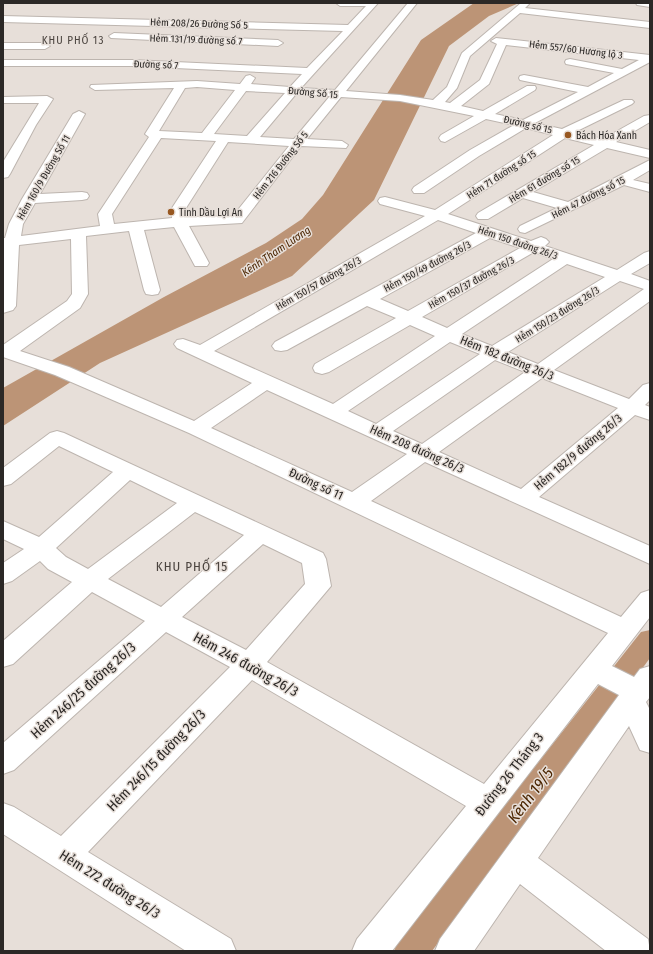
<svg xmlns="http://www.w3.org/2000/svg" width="653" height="954" font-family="'Fira Sans Condensed',sans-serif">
<rect width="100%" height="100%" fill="#e7dfd9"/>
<path fill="#bc9476" d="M474 3H519L489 16 449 46 374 200 292 276 100 363 3 426V388L164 297 266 243 302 219 323 195 421 40Z"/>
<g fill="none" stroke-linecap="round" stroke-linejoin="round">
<path fill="#bc9476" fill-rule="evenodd" d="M650 630V658L432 951H394L399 939 641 632Z"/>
<g stroke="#bdb5af" stroke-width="2">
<g id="minor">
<path d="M336 3H378L301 88 335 90 408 3H417L346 91 400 95 433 100 447 87 462 53 521 3H530L525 8 650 22V28L520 13 470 56 457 88 445 102 450 103 480 80 497 44 491 41 496 38 650 55V62L535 123 562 129 624 100H632L634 102 632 104 575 132 603 139 644 116 650 115V122L616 142 650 150V158L607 148 533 192 568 202 650 160V170L633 180 650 184V192L624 185 525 233 520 232 518 229 520 226 557 208 523 198 488 219H478L476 216 478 213 594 145 565 138 448 214 531 241 541 237 546 239 549 242 545 246 617 270 644 253 650 251V263L631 274 650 281V301L554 370 629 399 643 385 650 383V400L645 405 650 407V420L635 415 539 497 650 546V564L425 462 371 501 621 617 641 593 650 590V617L612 666 634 677 640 669 650 666V697L646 702 650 710V753L640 750 629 726 538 858 648 939 650 951H606L520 884 474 951H435L440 939 619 695 598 684 392 951H352L357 939 466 806 252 680 88 852 231 939 236 951H186L3 834V803L14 807 61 836 230 667 166 632 14 770 3 774V743L145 621 92 592 13 664 3 667V641L72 582 48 569 40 561 12 581 3 584V563L24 549 3 539V521L39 537 113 472 59 446 11 484 3 486V468L50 433 57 431 64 433 323 553 326 559 331 586 267 662 484 784 608 633 189 433 55 375 3 357V345L67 301 72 294 71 239 19 245 16 306 13 310 3 313V238H5L9 224 22 199 73 114 79 111 85 114 40 194 82 192 87 193 89 196 87 199 82 200 35 203 23 224 21 236 100 226 98 214 149 137 145 134 174 88 95 90 90 87 91 85 197 81 240 84 246 76 250 75 255 78 251 84 290 87 302 74 132 66H3V60H132L307 68 343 31 3 22V16L348 25 366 6H340ZM506 45 639 60 622 69 570 59 566 60 565 62 566 64 614 73 588 87 524 75 520 76 519 78 520 80 578 92 523 120 495 114 535 90 536 88 535 86H527L483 111 461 106 489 84ZM197 87 235 90 202 133 159 131 185 88ZM246 91 285 93 247 136 214 134ZM296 94 330 96 294 139 260 137ZM341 97 400 101 474 116 441 135 439 138 441 141 445 142 486 119 514 125 470 150 414 187 412 190 414 193H424L479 156 526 128 553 135 435 210 385 197 380 198 378 201 380 204 425 216 200 345 183 339 177 340 174 344 177 348 252 383 194 421 69 367 20 351 80 308 88 294 86 236 129 231 144 290 146 294 152 295 158 294 160 290 144 230 174 227 195 266H207L209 263 189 226 242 223 301 146 346 148 348 145 342 141 307 139ZM161 138 216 141 172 208V218L114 224 112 214ZM228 142 289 146 233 216 186 217V208ZM438 220 476 233 275 342 272 346 275 350 281 351 287 350 367 306 396 318 315 364 313 368 315 372 322 374 329 372 410 325 435 336 333 404 214 351ZM490 238 520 248 408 311 380 299ZM534 252 553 259 447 328 422 317ZM567 264 605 277 492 346 462 334ZM620 281 644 289 538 364 508 352ZM450 342 480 354 376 424 348 411ZM495 360 525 372 422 444 393 431ZM542 378 618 408 521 489 439 452ZM267 390 407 454 352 492 211 428ZM130 480 177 503 88 569 66 557 56 548ZM195 512 244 535 161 607 108 579ZM263 544 302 563 305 584 246 650 182 617Z"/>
<path d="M636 3H650V7L637 5Z"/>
<path d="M114 33 278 40 283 43 278 46 111 38 109 36Z"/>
<path d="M3 43H45L50 46 45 49H3Z"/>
<path d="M47 96 53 99 36 125 10 174 8 177 3 178V162L39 103H3V97Z"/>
</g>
</g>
<use href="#minor" fill="#fff" fill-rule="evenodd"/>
</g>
<g fill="#975720" stroke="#e7dfd9" stroke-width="1.5">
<circle cx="568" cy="135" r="4"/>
<circle cx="171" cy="212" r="4"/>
</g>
<g text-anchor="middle" stroke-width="3" stroke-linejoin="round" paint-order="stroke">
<g font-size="10" fill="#2b2826" stroke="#e7dfd9">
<text transform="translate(199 23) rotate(2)" y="4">Hẻm 208/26 Đường Số 5</text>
<text transform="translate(196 39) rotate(2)" y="4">Hẻm 131/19 đường số 7</text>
<text transform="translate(576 49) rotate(7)" y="4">Hẻm 557/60 Hương lộ 3</text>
<text transform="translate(156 64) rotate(2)" y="4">Đường số 7</text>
<text transform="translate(313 92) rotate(5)" y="4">Đường Số 15</text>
<text transform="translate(528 124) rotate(13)" y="4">Đường số 15</text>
<text transform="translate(280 165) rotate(-52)" y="4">Hẻm 216 Đường Số 5</text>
<text transform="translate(501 174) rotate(-33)" y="4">Hẻm 71 đường số 15</text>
<text transform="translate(43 177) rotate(-60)" y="4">Hẻm 160/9 Đường Số 11</text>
<text transform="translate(544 179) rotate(-31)" y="4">Hẻm 61 đường số 15</text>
<text transform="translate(588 197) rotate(-27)" y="4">Hẻm 47 đường số 15</text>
<text transform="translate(518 242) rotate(19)" y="4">Hẻm 150 đường 26/3</text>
<text transform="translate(427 266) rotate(-28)" y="4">Hẻm 150/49 đường 26/3</text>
<text transform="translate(471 282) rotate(-29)" y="4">Hẻm 150/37 đường 26/3</text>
<text transform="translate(318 283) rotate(-30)" y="4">Hẻm 150/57 đường 26/3</text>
<text transform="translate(557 314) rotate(-32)" y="4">Hẻm 150/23 đường 26/3</text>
</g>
<g font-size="10" fill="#2b2826" stroke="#e7dfd9" text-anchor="start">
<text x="576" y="139">Bách Hóa Xanh</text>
<text x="179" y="216">Tinh Dầu Lợi An</text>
</g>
<g font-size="11" letter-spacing="1" fill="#4b443f" stroke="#e7dfd9">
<text x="73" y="44">KHU PHỐ 13</text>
</g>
<g font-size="11" font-style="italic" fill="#4b2500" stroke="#e7dfd9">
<text transform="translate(276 251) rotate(-34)" y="4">Kênh Tham Lương</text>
</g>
<g font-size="12" fill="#2b2826" stroke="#e7dfd9">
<text transform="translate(507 358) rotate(22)" y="4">Hẻm 182 đường 26/3</text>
<text transform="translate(417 449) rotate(24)" y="4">Hẻm 208 đường 26/3</text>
<text transform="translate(578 452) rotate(-40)" y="4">Hẻm 182/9 đường 26/3</text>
<text transform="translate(316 484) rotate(25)" y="4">Đường số 11</text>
</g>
<g font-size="13" letter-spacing="1" fill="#4b443f" stroke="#e7dfd9">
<text x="192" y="571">KHU PHỐ 15</text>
</g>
<g font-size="14" fill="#2b2826" stroke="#e7dfd9">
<text transform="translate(246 664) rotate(29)" y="5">Hẻm 246 đường 26/3</text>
<text transform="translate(83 690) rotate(-42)" y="5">Hẻm 246/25 đường 26/3</text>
<text transform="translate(156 760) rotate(-46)" y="5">Hẻm 246/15 đường 26/3</text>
<text transform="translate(509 774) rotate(-52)" y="5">Đường 26 Tháng 3</text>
<text transform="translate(110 884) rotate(32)" y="5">Hẻm 272 đường 26/3</text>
</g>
<g font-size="16" font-style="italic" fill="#4b2500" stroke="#e7dfd9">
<text transform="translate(530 795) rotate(-53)" y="6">Kênh 19/5</text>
</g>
</g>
<rect width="653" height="954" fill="none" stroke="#2b2826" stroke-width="8"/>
</svg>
